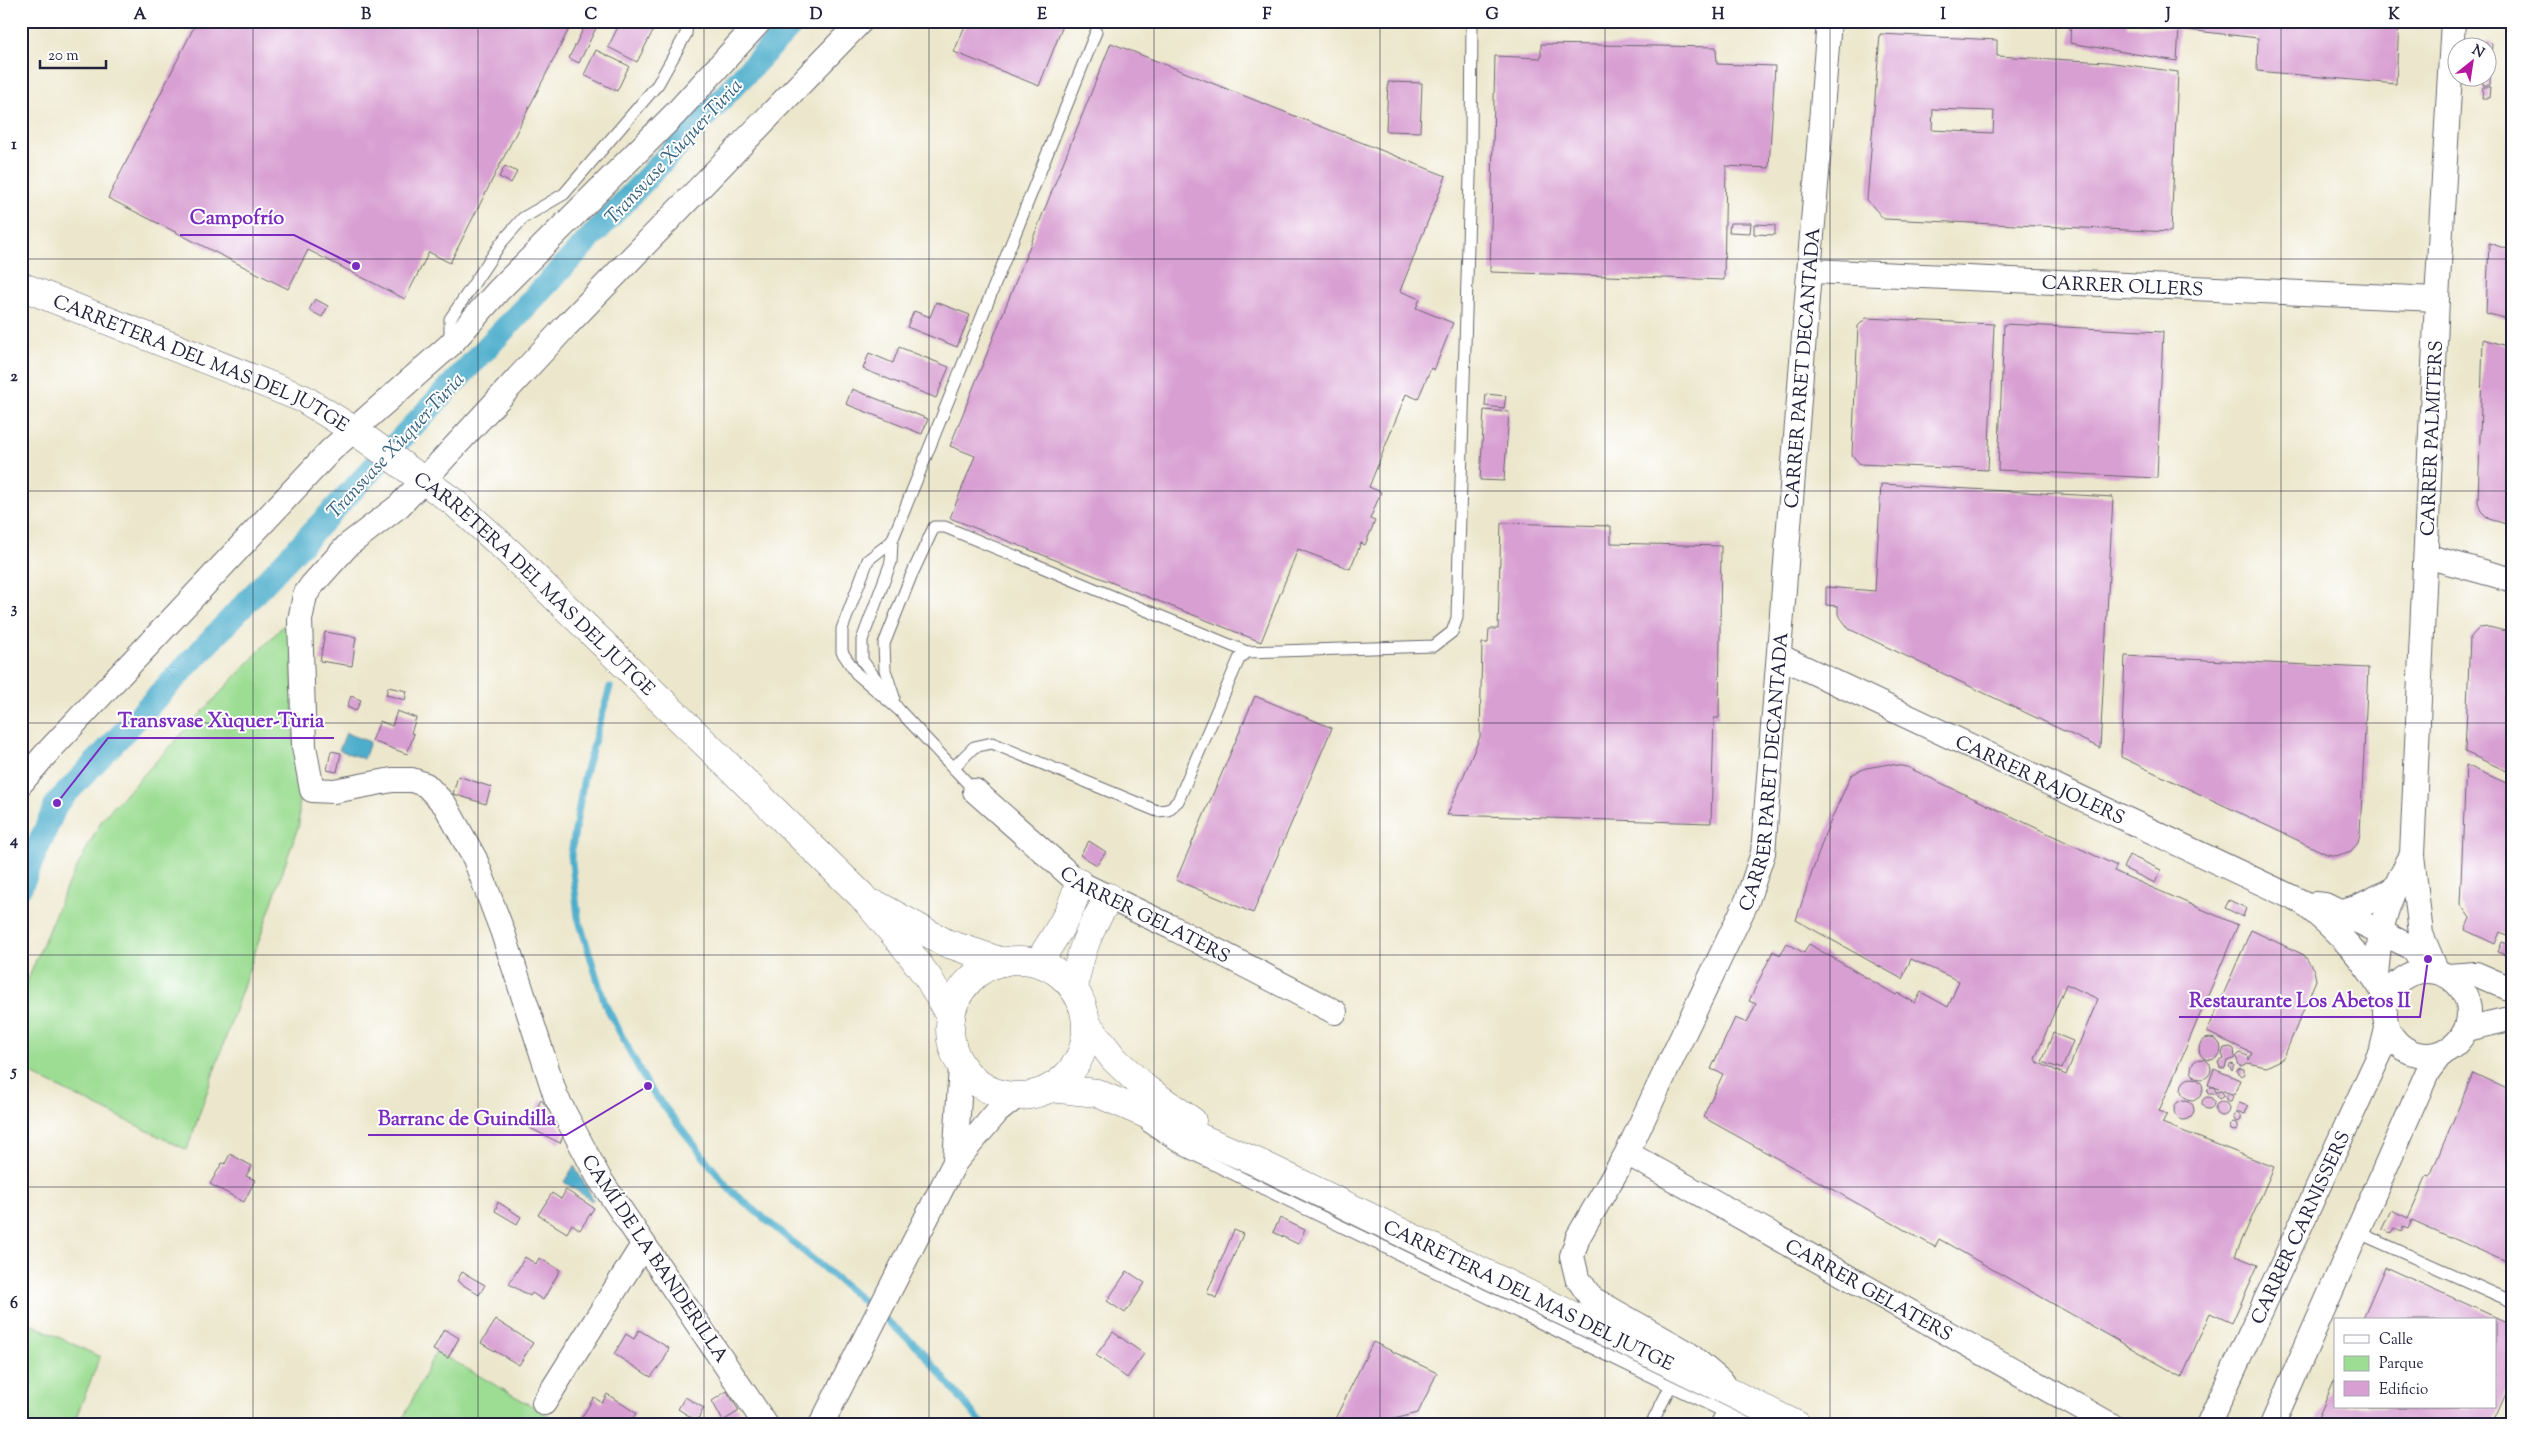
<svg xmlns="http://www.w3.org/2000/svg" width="2534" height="1446" font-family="'Sorts Mill Goudy',serif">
<rect width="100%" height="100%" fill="#fff"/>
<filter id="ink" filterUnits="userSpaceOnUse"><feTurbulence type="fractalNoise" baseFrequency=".02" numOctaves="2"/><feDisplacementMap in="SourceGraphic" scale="10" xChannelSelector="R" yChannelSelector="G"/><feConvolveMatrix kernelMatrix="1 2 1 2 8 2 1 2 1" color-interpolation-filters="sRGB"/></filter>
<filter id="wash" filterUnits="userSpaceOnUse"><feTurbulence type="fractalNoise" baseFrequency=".0096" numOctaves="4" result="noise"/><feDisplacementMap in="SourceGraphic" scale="20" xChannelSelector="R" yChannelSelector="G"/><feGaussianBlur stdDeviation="1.12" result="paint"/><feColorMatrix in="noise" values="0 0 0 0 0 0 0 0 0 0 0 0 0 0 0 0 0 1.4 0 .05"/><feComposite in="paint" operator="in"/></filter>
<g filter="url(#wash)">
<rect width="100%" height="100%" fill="#ece7cc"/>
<g fill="#9cdd93" stroke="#5f8067">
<path d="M293 615V726L299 787V824L187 1150 21 1069V996L66 888 103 818Z"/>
<path d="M21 1319 100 1357 73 1425H21Z"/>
<path d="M436 1351 565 1425H400Z"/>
</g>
<g fill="#4daecc" stroke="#386884">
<path d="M346 733 370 742 364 759 339 750Z"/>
<path d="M574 1166 593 1199 592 1201 564 1182Z"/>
</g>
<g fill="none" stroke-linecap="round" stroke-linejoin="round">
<path stroke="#4daecc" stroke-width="7" d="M610 687 584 777 571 854 578 917 605 1004 648 1086 729 1189 917 1346 983 1425"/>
<path stroke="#4daecc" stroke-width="24" d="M21 886 57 803 795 21"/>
</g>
<g id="blocks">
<g fill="#d89fd2" fill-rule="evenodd">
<path d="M197 21H568L572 23 450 263 429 252 405 299 308 250 288 289 108 198Z"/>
<path d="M587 21 598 24 579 63 569 58Z"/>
<path d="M621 21H658L637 62 608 47Z"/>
<path d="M967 21H1059L1064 23 1039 86 954 52Z"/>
<path d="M2071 21H2127V27L2179 29V21H2399L2396 84 2257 71 2258 38 2179 29 2177 61 2070 43Z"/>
<path d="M1880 34 1997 40V56L2107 62 2178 72 2171 232 1884 219 1867 200ZM1933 109 1994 111 1993 133 1932 130Z"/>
<path d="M2485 42 2492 43 2491 59H2486Z"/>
<path d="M1111 43 1446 176 1400 291 1420 299 1416 308 1453 323 1434 370 1431 368 1418 399 1406 394 1369 487 1381 492 1370 519 1375 521 1365 545 1361 543 1350 569 1298 549 1261 642 950 518 975 456 950 446Z"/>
<path d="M1541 44 1716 47 1717 64 1775 66 1769 168 1726 166 1724 280 1490 272 1495 56 1541 58Z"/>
<path d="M596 50 629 66 617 91 584 75Z"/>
<path d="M2486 61H2491L2490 85H2483V78H2486Z"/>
<path d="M1388 82 1422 83 1420 132 1386 131Z"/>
<path d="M2483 87H2490L2489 98H2482Z"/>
<path d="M505 166 517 172 511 183 499 177Z"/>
<path d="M1730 223H1751L1750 233 1729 232Z"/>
<path d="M1754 224 1775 225V235L1754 234Z"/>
<path d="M2489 243 2513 251V321L2486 313Z"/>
<path d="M315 299 328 306 322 317 309 310Z"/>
<path d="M936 302 970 315 957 347 907 327 914 311 930 317Z"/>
<path d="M1866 318 1994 324 1988 470 1860 464 1852 455 1858 326Z"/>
<path d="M2004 324 2163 332 2157 478 1998 470Z"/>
<path d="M2483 339 2513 348V526L2489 519 2481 511 2478 502Z"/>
<path d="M899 347 949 367 936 398 863 369 869 353 893 363Z"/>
<path d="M852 389 928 419 922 434 846 404Z"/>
<path d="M1486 394 1506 396 1504 408 1485 406Z"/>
<path d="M1484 410 1509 412 1504 481 1480 480Z"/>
<path d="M1881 484 2113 497 2100 748 1849 629 1838 614V606L1826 605V587L1875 591Z"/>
<path d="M1501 523 1611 526V543L1721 546 1719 718H1714L1711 823 1447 815 1480 737 1482 643H1488L1489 629H1498Z"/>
<path d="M2489 627 2513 633V774L2465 752 2470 638 2479 628Z"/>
<path d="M325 632 356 637 352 666 320 661Z"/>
<path d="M2125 656 2368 668 2360 834 2358 843 2351 851 2336 856 2327 854 2121 757Z"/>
<path d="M388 687 407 691 405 700 386 695Z"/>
<path d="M351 696 361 700 356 711 347 707Z"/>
<path d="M1255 696 1332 728 1253 913 1176 880Z"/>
<path d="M397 711 416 718 411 733 414 734 407 754 372 741 380 721 392 726Z"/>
<path d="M331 751 341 753 337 772 327 770Z"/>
<path d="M1889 764 1907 767 2117 866 2114 871 2238 925 2159 1111 2167 1114 2162 1123 2274 1167 2235 1256 2258 1265 2232 1323 2210 1313 2182 1377 1939 1239 1935 1247 1703 1117 1723 1074 1711 1069 1735 1018 1747 1023 1756 1004 1749 1001 1773 951 1780 955 1787 943 1804 953 1809 944 1896 995 1898 993 1915 1003 1921 992 1948 1007 1959 981 1911 959 1902 979 1796 920 1825 834 1851 775 1866 768ZM2066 984 2098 999 2066 1075 2037 1062 2035 1059Z"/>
<path d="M2466 765 2513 786V938L2500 932 2495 944 2465 930 2470 918 2460 904Z"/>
<path d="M458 776 491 787 486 804 453 794Z"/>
<path d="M1089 841 1106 852 1097 865 1080 855Z"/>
<path d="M2129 855 2161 870 2155 883 2123 868Z"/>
<path d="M2229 900 2246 908 2243 917 2225 908Z"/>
<path d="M2251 930 2304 955 2314 970 2316 980 2283 1059 2266 1067 2248 1063 2242 1066 2239 1065 2236 1057 2240 1053 2248 1056 2249 1060 2252 1053 2207 1032Z"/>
<path d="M2502 942 2512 946 2507 956 2498 952Z"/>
<path d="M2053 1033 2073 1041 2062 1069 2042 1062Z"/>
<circle cx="2210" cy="1049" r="11"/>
<path d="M2230 1047 2234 1049 2235 1058 2227 1061 2225 1068H2220L2218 1062 2224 1059 2222 1054 2224 1048Z"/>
<circle cx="2201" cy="1069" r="10"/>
<path d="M2231 1064 2234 1065 2232 1071 2229 1066Z"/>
<path d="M2240 1068 2244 1069V1074L2241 1076 2236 1071Z"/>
<path d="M2214 1069 2240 1080 2234 1095 2208 1085Z"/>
<path d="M2473 1073 2509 1090 2513 1081V1265L2412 1220 2408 1229 2403 1227 2401 1232 2394 1228 2391 1233 2382 1229 2391 1210 2408 1218 2427 1175 2430 1176Z"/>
<circle cx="2192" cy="1089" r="11"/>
<path d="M2211 1087H2214L2216 1092 2222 1091 2224 1096 2219 1099 2216 1094H2208L2207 1091Z"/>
<path d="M2230 1094 2233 1097 2231 1102H2227L2225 1096Z"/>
<circle cx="2208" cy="1103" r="6"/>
<path d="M541 1099 564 1134 560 1143 530 1128Z"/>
<circle cx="2184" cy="1110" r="10"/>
<circle cx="2222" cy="1109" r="7"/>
<path d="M2239 1103 2248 1106 2245 1114 2236 1111Z"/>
<path d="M2237 1113 2241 1115V1120L2238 1122 2235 1121 2233 1116Z"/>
<path d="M2233 1122 2238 1124V1129L2235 1131 2231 1130 2229 1125Z"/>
<path d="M230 1154 252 1166 246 1176 255 1180 244 1202 210 1184 222 1163 225 1164Z"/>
<path d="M566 1190 594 1208 580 1230 572 1224 567 1233 538 1215 552 1193 561 1199Z"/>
<path d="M498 1202 521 1217 517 1224 495 1211Z"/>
<path d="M1280 1218 1305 1230 1298 1244 1273 1232Z"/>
<path d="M1234 1230 1243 1234 1216 1298 1207 1293Z"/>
<path d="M525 1257 536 1264 539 1258 560 1270 543 1300 532 1293 530 1296 509 1284Z"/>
<path d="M2385 1267 2513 1325V1378L2492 1425H2315L2335 1379V1407H2495V1320H2362Z"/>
<path d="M1127 1271 1145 1283 1125 1313 1107 1301Z"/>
<path d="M462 1272 485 1285 479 1295 457 1281Z"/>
<path d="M496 1320 533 1343 519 1365 481 1343Z"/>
<path d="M444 1329 459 1338 448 1358 433 1350Z"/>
<path d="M639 1330 669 1348 664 1360 651 1377 614 1354 626 1334 634 1339Z"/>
<path d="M1113 1332 1144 1354 1127 1378 1096 1355Z"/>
<path d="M1373 1342 1437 1373 1418 1413 1370 1425H1342L1334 1421Z"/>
<path d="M727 1391 739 1411 723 1421 712 1401Z"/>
<path d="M607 1394 636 1413 629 1425H584L579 1422 594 1397 602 1403Z"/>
<path d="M685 1397 704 1408 697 1421 678 1409Z"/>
</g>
</g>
</g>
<g filter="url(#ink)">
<use href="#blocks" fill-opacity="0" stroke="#69676e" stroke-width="1"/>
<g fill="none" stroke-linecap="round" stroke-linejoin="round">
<g stroke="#69676e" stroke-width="13">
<g id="service">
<path d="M450 341V319L501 243 523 218 564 194 658 84 686 34 687 21"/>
<path d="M892 541 868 560 842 629V652L856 673 899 710 975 791"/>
<path d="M894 697 885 670 884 644 911 576 934 527H945L1247 652"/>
<path d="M899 710 862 660V640L891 562 892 541 1096 32"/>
<path d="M953 768 974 747 992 743 1157 811 1168 810 1178 801 1239 659 1247 652 1434 646 1452 632 1457 618 1471 143 1472 21"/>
<path d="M1147 1126 1186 1151 1751 1425"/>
<path d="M2357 1232 2513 1302"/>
<path d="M1651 1425 1670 1387"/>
<path d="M1715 1425 1722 1412"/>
</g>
</g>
<g stroke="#69676e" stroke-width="26">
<g id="minor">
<path id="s1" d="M1811 271 2437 299"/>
<path d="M2426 556 2513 580"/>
<path id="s2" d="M1779 656 2302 902C2339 931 2363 958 2387 998"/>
<path d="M21 783 44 756 331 450 450 345 498 291 676 113 760 21"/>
<path id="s3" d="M975 791 1079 883 1171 927 1335 1012"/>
<path d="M2314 904 2325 905 2413 948 2427 969"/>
<path d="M2340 913 2356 908 2394 889"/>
<circle cx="2427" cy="1013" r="42"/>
<path id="s4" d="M2437 972 2421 934 2412 855 2437 299 2453 21"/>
<path d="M2448 976 2476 974 2513 990"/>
<path d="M2376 979C2379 926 2386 901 2412 855"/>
<path d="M2467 1029 2513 1018"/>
<path d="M961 1066 955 1162 997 1112 1017 1096"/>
<path id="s5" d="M1627 1153 2111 1425"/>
<path id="s6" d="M1723 1383 1686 1352 1591 1298 1577 1277 1572 1256 1578 1237 1627 1153 1653 1098 1747 901 1763 853 1829 21"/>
<path d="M544 1403 643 1245"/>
<path d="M766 1425 599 1178 556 1097 503 933 475 859 445 805 426 785 412 780H392L334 791 312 790 304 746 300 620 305 595 312 585 348 545 399 506 423 481 565 327 861 21"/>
<path d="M821 1425 955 1162"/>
<path id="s7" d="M2208 1425 2382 1049 2387 1029"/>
<path d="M2272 1425 2428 1071 2441 1054"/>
</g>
</g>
<g stroke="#69676e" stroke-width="29">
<g id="tertiary">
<path id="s8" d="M21 286 304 399 355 431 455 503 509 552 861 895 910 953 929 979 951 1018"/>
<path d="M877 905 946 943 1003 962"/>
<circle cx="1018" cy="1028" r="68"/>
<path d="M1038 963C1056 934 1070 916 1079 883"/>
<path d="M1074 989C1079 952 1090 928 1109 897"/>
<path d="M1087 1024 1114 1059 1146 1089 1192 1121"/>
<path id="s9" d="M1050 1088 1097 1093 1261 1164 1797 1425"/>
</g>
</g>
<use href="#service" stroke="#fff" stroke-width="11"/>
<use href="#minor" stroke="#fff" stroke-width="24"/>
<use href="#tertiary" stroke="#fff" stroke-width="28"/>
</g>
</g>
<path fill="none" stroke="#22223b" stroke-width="1" stroke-opacity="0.55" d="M253 21V1425M478 21V1425M704 21V1425M929 21V1425M1154 21V1425M1380 21V1425M1605 21V1425M1830 21V1425M2056 21V1425M2281 21V1425M21 259H2513M21 491H2513M21 723H2513M21 955H2513M21 1187H2513"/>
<g text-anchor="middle" stroke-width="4" stroke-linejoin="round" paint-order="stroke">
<g font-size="19" fill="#22223b" stroke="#fff">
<text dy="7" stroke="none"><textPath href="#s1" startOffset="312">CARRER OLLERS</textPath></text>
<text dy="7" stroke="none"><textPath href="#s8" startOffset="196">CARRETERA DEL MAS DEL JUTGE</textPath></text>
<text dy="7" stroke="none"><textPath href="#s6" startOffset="1138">CARRER PARET DECANTADA</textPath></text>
<text dy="7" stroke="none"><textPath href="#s4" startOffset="538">CARRER PALMITERS</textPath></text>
<text dy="7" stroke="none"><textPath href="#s8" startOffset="601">CARRETERA DEL MAS DEL JUTGE</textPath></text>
<text dy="7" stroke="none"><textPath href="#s6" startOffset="732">CARRER PARET DECANTADA</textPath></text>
<text dy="7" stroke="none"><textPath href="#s2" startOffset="289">CARRER RAJOLERS</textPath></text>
<text dy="7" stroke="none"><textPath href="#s3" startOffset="212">CARRER GELATERS</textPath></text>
<text dy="7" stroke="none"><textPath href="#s7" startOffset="218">CARRER CARNISSERS</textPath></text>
<text transform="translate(656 1258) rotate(56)" y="7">CAMÍ DE LA BANDERILLA</text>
<text dy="7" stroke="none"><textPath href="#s5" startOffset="278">CARRER GELATERS</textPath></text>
<text dy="7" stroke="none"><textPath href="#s9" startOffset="524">CARRETERA DEL MAS DEL JUTGE</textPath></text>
</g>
<g font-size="20" font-style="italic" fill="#35617c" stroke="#fff">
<text transform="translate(673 151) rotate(-47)" y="7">Transvase Xùquer-Tùria</text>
<text transform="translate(395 445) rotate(-47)" y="7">Transvase Xùquer-Tùria</text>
</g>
</g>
<path fill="none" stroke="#7b2cbf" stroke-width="2" d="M356 266L294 235H180M57 803L108 738H334M2428 959L2420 1017H2179M648 1086L566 1135H368"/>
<g fill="#7b2cbf" stroke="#fff" stroke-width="2">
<circle cx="356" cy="266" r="5"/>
<circle cx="57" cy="803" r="5"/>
<circle cx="2428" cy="959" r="5"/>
<circle cx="648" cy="1086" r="5"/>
</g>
<g font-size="20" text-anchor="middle" font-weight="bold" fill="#7b2cbf" stroke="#fff" stroke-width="4" stroke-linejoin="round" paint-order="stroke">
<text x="237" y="224">Campofrío</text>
<text x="221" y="727">Transvase Xùquer-Tùria</text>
<text x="2300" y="1007">Restaurante Los Abetos II</text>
<text x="467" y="1125">Barranc de Guindilla</text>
</g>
<rect width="2534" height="1446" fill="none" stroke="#fff" stroke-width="55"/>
<rect x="2334" y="1318" width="162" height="90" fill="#ffffff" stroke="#a7a7b1"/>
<rect x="2344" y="1335" width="25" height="8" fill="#ffffff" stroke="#a7a7b1"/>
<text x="2379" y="1344" font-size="15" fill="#22223b">Calle</text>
<rect x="2344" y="1356" width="25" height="15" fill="#9cdd93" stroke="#a7a7b1"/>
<text x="2379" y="1368" font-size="15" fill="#22223b">Parque</text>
<rect x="2344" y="1381" width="25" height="15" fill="#d89fd2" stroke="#a7a7b1"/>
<text x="2379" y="1394" font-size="15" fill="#22223b">Edificio</text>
<g transform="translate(2472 62) rotate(30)"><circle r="24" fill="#ffffff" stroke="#a7a7b1"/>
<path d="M0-4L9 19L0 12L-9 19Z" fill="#b5179e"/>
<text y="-8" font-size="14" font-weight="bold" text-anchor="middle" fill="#22223b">N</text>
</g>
<path d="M40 60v8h66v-8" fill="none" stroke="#22223b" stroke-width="2.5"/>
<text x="48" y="60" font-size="15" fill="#22223b" stroke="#ffffff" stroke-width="4" paint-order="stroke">20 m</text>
<rect x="28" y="28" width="2478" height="1390" fill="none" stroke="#22223b" stroke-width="2"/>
<g font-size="16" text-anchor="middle" font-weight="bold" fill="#22223b">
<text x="140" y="19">A</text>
<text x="366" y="19">B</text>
<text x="591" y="19">C</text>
<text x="816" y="19">D</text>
<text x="1042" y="19">E</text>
<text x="1267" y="19">F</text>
<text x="1492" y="19">G</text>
<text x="1718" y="19">H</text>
<text x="1943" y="19">I</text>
<text x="2168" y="19">J</text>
<text x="2394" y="19">K</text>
<text x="14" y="149">1</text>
<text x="14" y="381">2</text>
<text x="14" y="613">3</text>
<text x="14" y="845">4</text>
<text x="14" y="1076">5</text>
<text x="14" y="1308">6</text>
</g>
</svg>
